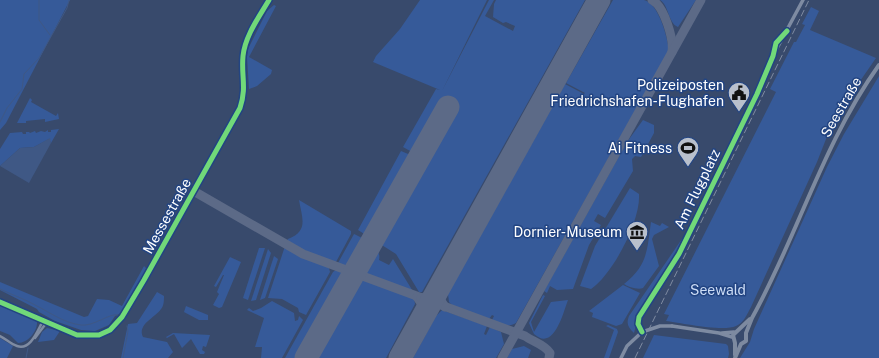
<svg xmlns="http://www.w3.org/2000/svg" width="879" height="358" font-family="'Public Sans',sans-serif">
<rect width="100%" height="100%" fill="#384a6c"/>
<g fill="#365a99">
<path d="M0 0H70L6 123 0 130Z"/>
<path d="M420 0H487L442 91 489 0H494L485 16 513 31 515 26 506 22 503 23 493 17 494 4 496 0H585L422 292H419L396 254 358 230 401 151 420 159 421 157 403 147 436 89 440 90 373 62 376 56 400 29Z"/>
<path d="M613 0C622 0 635 0 644 0 659 4 667 36 669 50L516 323C508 328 500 324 492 320L494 316 492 315 489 319 453 306 449 302 448 294 565 84 584 94 585 93 566 83Z"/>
<path d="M660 0H696L678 27C668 23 669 5 660 0Z"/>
<path d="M274 5 276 6 249 57 272 70 271 74 257 86 249 89 247 57 248 49 267 11Z"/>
<path d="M811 7 819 11 810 30 876 58 849 97 828 134 817 162 751 307C747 314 744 323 736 326 723 332 682 323 666 321L669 315 664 314 776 92 770 89 794 42H796L805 25 802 24Z"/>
<path d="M879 76V358H740L750 342 754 329 827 167 844 134Z"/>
<path d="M30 98 32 100 31 102 56 116 58 113 59 119 45 122V119L26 121V123H17Z"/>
<path d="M643 120 654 125V133L641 157 635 156 632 159 633 171 605 218 598 214 594 221 601 225 589 245 573 289 557 290 550 286 547 293 544 291 627 142Z"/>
<path d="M59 129 51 143 49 139 34 147 20 148 0 166V149L10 133 22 132 23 134H26V132H29L30 133 35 131 36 133 41 131 45 132 48 130V132H51V130Z"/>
<path d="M630 188 639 194C641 220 613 274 591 289L580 286 595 246Z"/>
<path d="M299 200 351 231V234L336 262 332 264 286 242 288 239C309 231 302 218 299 200Z"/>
<path d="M651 222 660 226 662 223 669 227 654 235 652 239 659 266 643 288C638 290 628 287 624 284 648 265 647 250 651 222Z"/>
<path d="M354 234C364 239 382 246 379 260L389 265 393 259 414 293 339 265 338 263Z"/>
<path d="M684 236 670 266 639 313 634 333C628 327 626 324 629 316Z"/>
<path d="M285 246 329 268 330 272 306 315 299 312 298 308 282 299 268 298Z"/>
<path d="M259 248H265L248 300 243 298Z"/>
<path d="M268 249 271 253 256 300 251 301Z"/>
<path d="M274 256 278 259 265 298 260 300Z"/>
<path d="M230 257 241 262 222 307 219 308 213 305 219 294 217 292 224 275H223L216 287 214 286Z"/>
<path d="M144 266 147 269 123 312 115 316 109 325 95 331 81 330 55 321 39 312 37 309 0 290V282L84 317 88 316 97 299 109 300 122 306Z"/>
<path d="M336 270 414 298 415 304 386 358H285L333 272Z"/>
<path d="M623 285 640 293 622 324 616 326 592 317 593 313 589 311Z"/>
<path d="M157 292 164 296C164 300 164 306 161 309 155 318 137 324 143 337L167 342 173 352 168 358H121L128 324 137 323Z"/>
<path d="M543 295 545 296 531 322 534 332 551 302 568 300C563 313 554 352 534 334L529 323Z"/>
<path d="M272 301 294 313 295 321 298 320 299 316 303 320 282 358H261L262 347H255L264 318 247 310 249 308 253 311 261 308Z"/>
<path d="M0 303 37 321C38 331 28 343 18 343L10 335 0 331Z"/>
<path d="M186 306 208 315V320H199L184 312Z"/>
<path d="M442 310 487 326 484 334 486 335 490 327 501 332 504 344 496 358H413L436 316Z"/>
<path d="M608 325 617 329 618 332 609 358H604L614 330 606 326Z"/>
<path d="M47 328 60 331 54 340 38 342 42 332Z"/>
<path d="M173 333 210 335 206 347 203 346 202 350 205 352 204 354H200L191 339 182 348 174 334 167 338 166 337Z"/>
<path d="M654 335 726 344 728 346 729 354 728 358H643Z"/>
<path d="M0 338 13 346 7 358H0Z"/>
<path d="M524 346 531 350 528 358H507L512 349Z"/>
</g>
<path fill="#3f5885" d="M50 138 51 143 29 183 0 166 20 148 34 147Z"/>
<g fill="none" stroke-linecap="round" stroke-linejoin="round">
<g stroke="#3f5885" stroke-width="1">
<path d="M39 0V20L50 35"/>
<path d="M0 122 7 108 22 89 24 74 39 58 67 8 69 0"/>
<path d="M0 289C12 295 25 299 37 306 51 313 64 323 81 325 93 327 111 312 118 315"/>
<path d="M26 358 28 348"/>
<path d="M123 358 128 331 127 326"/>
</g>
<g stroke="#5c6a87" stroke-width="9">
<path d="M652 0C664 6 674 39 672 52"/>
<path d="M197 193 303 254 525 336C533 342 544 344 550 353L549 358"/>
<path d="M417 297 423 306 422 317"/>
<path d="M421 298 433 295 439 287 438 296 445 307"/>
<path d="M502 358 701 0"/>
</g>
<g stroke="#5c6a87" stroke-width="23">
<path d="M306 358 448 107"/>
<path d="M400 358 599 0"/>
</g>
<g stroke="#7e8ba2" stroke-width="2.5">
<path d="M0 336C6 339 11 344 17 346 31 351 38 329 43 321"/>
<path d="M35 338 47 322"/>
</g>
<g stroke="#7e8ba2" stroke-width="3.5">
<path d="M775 52 803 0"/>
<path d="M0 302 77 335H99L110 330 122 317 144 280 240 108C247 87 241 76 243 56 245 36 259 17 269 0"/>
<path d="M672 326 719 333 732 337"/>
<path d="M722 333 734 332"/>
<path d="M621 358 627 346 642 332 638 324 639 317 679 254 757 94 773 56 776 43 787 31"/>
</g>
<g stroke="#7d8aa0" stroke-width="4">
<path d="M735 355V343L733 335 750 319"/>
<path d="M735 358 741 344 746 341V333L752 318C798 235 823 143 879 65"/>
</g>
<path stroke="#7f8ba2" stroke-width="1" stroke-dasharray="7 3" stroke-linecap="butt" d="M635 358 809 0"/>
<path stroke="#7e8ba2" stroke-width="3.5" d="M642 332 660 326H672"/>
<g stroke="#224482" stroke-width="8">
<g id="cycleway">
<path d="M0 302 77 335H99L110 330 122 317 144 280 240 108C247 87 241 76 243 56 245 36 259 17 269 0"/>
<path d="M642 332 638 324 639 317 679 254 757 94 773 56 776 43 787 31"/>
</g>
</g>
<use href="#cycleway" stroke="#71d979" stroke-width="5"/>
</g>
<defs>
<g id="civic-pin" transform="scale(1.15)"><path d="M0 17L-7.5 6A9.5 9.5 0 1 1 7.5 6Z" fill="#b9c0cc" stroke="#224482"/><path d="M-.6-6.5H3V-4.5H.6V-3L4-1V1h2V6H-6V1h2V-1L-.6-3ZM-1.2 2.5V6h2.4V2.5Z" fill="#111"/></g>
<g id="stadium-pin" transform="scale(1.15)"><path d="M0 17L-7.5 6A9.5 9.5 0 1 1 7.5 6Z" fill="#b9c0cc" stroke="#224482"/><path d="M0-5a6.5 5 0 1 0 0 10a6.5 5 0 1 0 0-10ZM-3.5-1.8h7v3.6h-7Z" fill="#111"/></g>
<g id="museum-pin" transform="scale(1.15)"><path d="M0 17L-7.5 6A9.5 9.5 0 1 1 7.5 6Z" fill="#b9c0cc" stroke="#224482"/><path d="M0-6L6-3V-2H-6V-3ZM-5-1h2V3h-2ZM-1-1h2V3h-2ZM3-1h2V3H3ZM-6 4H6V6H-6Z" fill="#111"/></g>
</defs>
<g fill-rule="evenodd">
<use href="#civic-pin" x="739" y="93"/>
<use href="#stadium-pin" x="688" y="148"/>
<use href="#museum-pin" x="637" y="232"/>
</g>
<g text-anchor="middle" stroke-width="3" stroke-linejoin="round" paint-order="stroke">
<g font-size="14" fill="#fff" stroke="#224482" text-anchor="end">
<text x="724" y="90">Polizeiposten<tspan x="724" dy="16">Friedrichshafen-Flughafen</tspan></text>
<text x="672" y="153">Ai Fitness</text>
<text x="622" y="237">Dornier-Museum</text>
</g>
<g font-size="14" fill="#fff" stroke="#224482">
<text transform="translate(841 107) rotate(-60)" y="5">Seestraße</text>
<text transform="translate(697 189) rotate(-64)" y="5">Am Flugplatz</text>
<text transform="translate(167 216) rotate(-61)" y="5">Messestraße</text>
</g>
<g font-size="14" fill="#cdddf6" stroke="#224482">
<text x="718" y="295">Seewald</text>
</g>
</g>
</svg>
